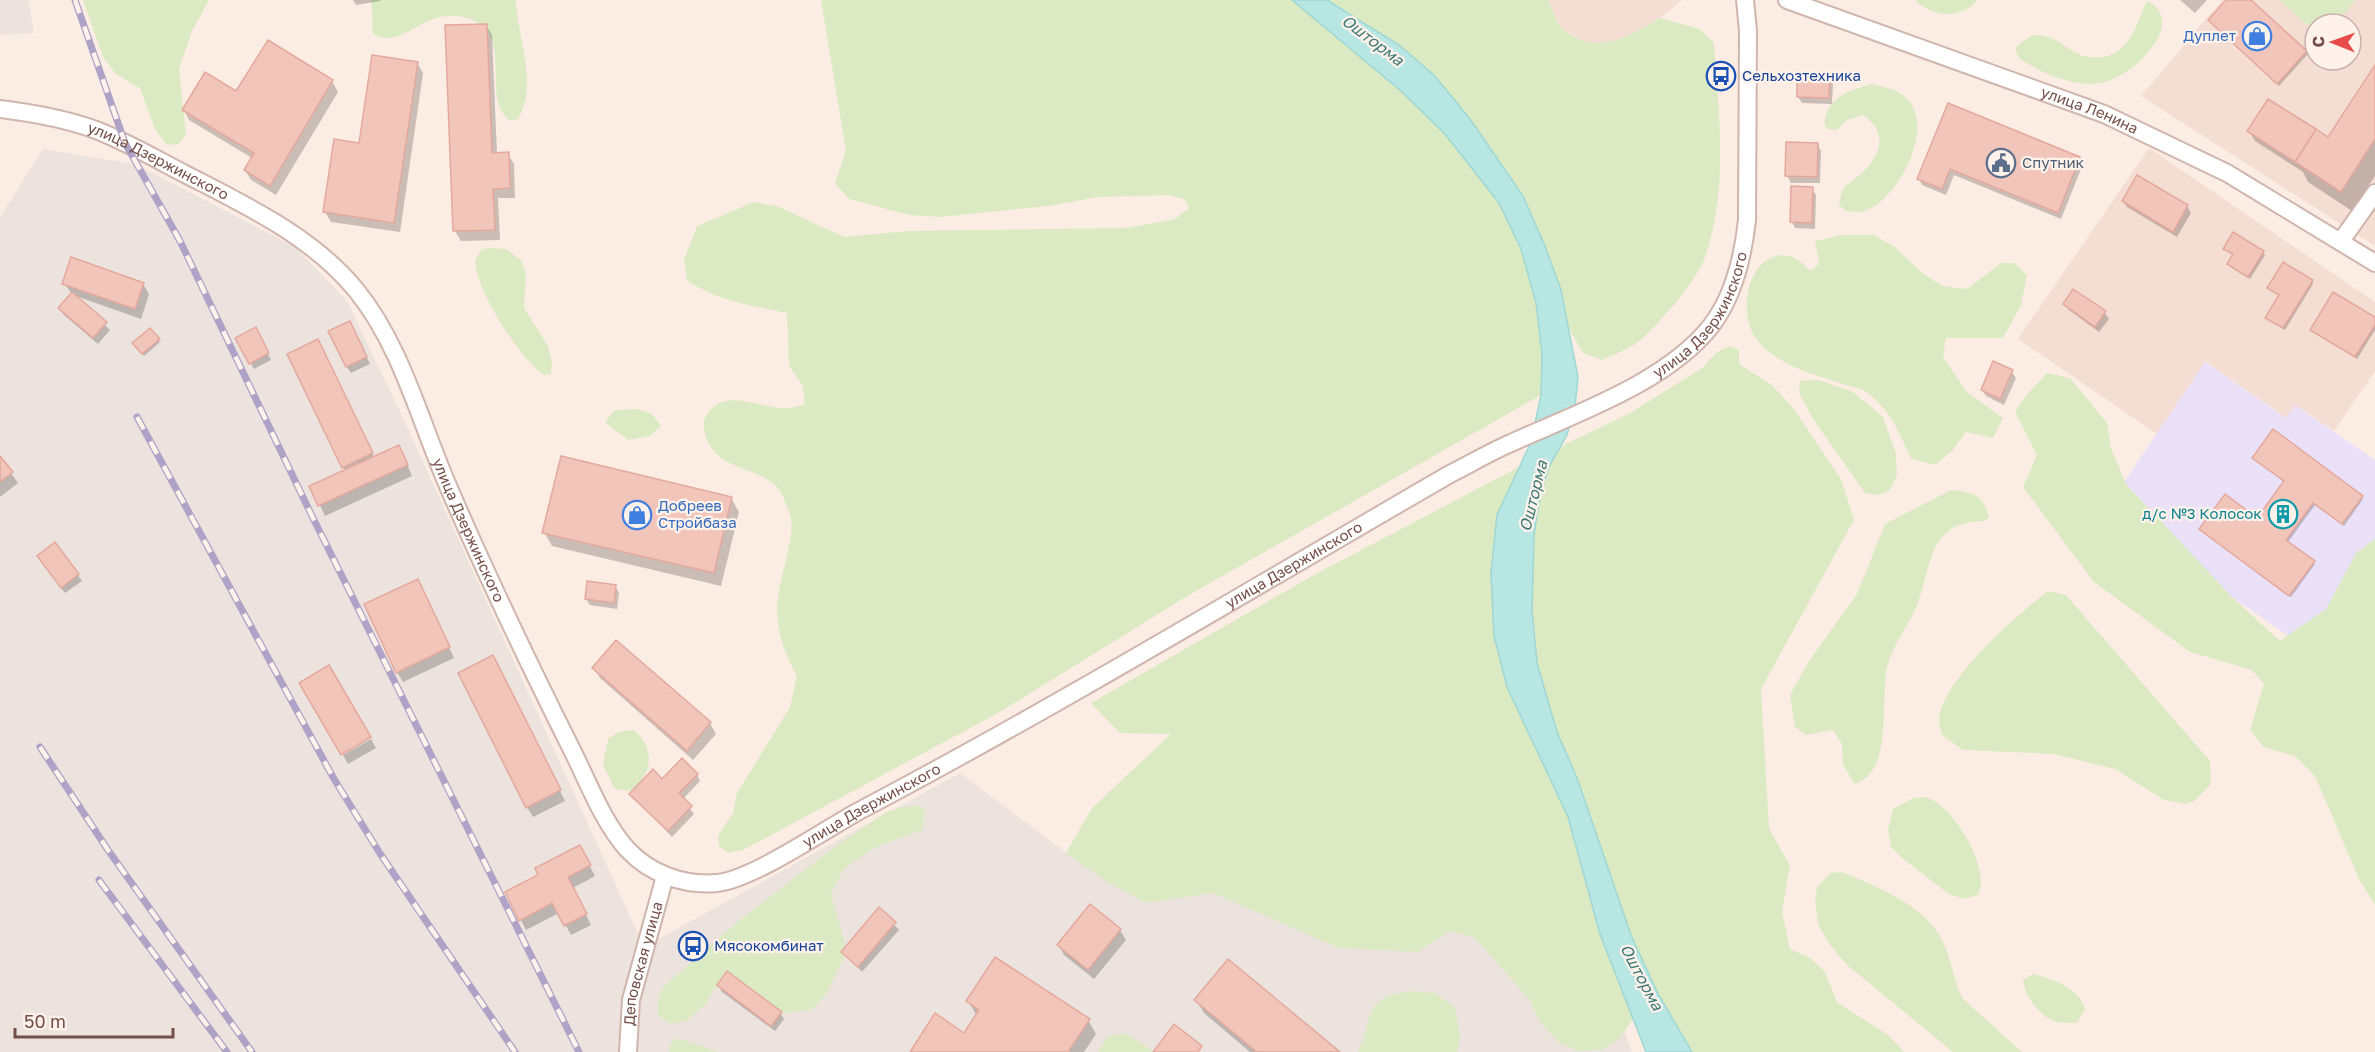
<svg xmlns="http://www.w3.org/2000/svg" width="2375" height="1052" font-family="'Golos Text',sans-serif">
<rect width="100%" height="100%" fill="#fcede4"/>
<g fill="#f4ddd2" fill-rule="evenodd">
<path d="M1548 0H1682L1660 18 1625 39 1589 45 1561 28Z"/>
<path d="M2222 0H2375V246L2141 96ZM2315 24H2351V60H2315Z"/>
<path d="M2149 148 2375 302V371L2334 431 2296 405 2287 418 2206 362 2157 434 2018 339Z"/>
</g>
<g fill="#ece2de">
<path d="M0 0H28L34 33 0 35Z"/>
<path d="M43 149 135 164 295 247 347 301 403 418 644 947 960 773 1066 853 1446 870 1601 965 1632 1052H0V217Z"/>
</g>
<path fill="#eae0f8" d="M2205 362 2286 418 2295 405 2375 460V572L2318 656 2105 510Z"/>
<g fill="#dbeac2">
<path d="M83 0H209L192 31 179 69 186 134 178 145 166 144 155 129 140 88 116 74 103 57Z"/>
<path d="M371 0H516C517 38 539 84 518 119L510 121C482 98 509 52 483 27 477 21 471 19 463 17 422 8 404 51 373 34Z"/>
<path d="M821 0H1548C1552 8 1556 23 1563 29 1595 57 1629 37 1660 18L1700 29 1714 43C1719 114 1729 191 1704 260 1695 283 1657 326 1638 342 1629 350 1613 354 1602 360L1583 353 1567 325 1556 320 1542 354 1541 395 1189 595 998 713 762 840 743 850 728 853 719 846 718 836 733 813 737 793 790 707 797 676C785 655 778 635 777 611 776 586 795 540 791 520 790 512 785 502 782 494 771 473 736 470 720 457 709 448 699 429 706 416 724 386 759 408 783 408 790 409 799 406 805 404L803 386 789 366 787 313C753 306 716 301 687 280L684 260 697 226 754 202 777 206 844 237 908 231 1126 228 1175 219 1189 208 1185 200 1170 195 1098 197 1048 206 941 217 909 215 849 199 835 183 846 151Z"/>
<path d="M1915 0H1978C1961 19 1932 18 1915 0Z"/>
<path d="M2279 0H2356L2335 24H2315V32Z"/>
<path d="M2147 1C2190 22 2132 78 2101 83 2074 87 2042 74 2019 58L2015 48C2022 42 2030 34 2039 35 2064 36 2069 61 2103 57 2113 56 2124 48 2129 39 2137 28 2141 13 2147 1Z"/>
<path d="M1872 84C1883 87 1898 89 1906 98 1937 126 1898 200 1865 211 1860 213 1852 211 1846 211L1839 205C1840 200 1841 192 1844 188 1849 182 1857 178 1862 173 1882 154 1888 132 1863 115L1847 120 1837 130 1827 129 1824 123C1829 96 1847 91 1872 84Z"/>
<path d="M1842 235H1873L1895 247 1921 272 1942 286 1967 289 2001 263H2014L2027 275 2021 305 2003 338H1946L1943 357 1967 392 2003 418 1993 438 1966 432 1952 451 1935 465 1911 459C1900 434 1891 411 1869 394 1863 388 1851 387 1843 384 1813 375 1775 365 1755 337 1738 313 1747 256 1783 255 1795 255 1803 264 1810 271L1819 264 1815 241Z"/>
<path d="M489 248 506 249 521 260 526 272 524 308 548 346 552 362 551 374 544 375C520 359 475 289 475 260L482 249Z"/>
<path d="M1730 346 1739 350V364L1772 385 1793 408 1841 479 1854 520 1761 689 1769 828 1790 866 1782 911 1790 949 1810 958 1825 972 1837 1002 1888 1035 1904 1052H1692L1649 982 1633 999 1632 1020 1620 1038 1603 1049 1580 1051 1559 1043 1539 1021 1530 1000 1474 937 1450 931 1418 952 1339 948 1213 893 1146 903 1106 881 1066 853 1092 808 1171 734 1120 733 1091 703 1312 576 1515 469 1632 412 1702 368 1717 352Z"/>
<path d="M2047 373 2070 378 2107 423 2111 448 2126 484 2232 597 2280 641 2326 609 2356 553 2375 539V905L2359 879 2315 776 2295 756 2263 747 2250 730 2264 684 2252 670 2190 652 2094 582 2023 487 2037 455 2015 412 2027 394Z"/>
<path d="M1819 380 1853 392 1883 417 1896 454 1897 475 1890 490 1879 495 1865 493 1813 419 1799 393 1800 381Z"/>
<path d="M637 409 652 414 661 426 650 436 628 440 605 422 615 410Z"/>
<path d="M1951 490C1973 492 1982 494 1989 516L1986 521C1924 521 1934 567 1915 610 1906 628 1891 649 1887 668 1880 701 1894 771 1855 784L1843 765 1842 744 1833 730 1806 735 1795 727 1790 695 1809 661 1857 594 1885 524Z"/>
<path d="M2048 591 2066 595 2210 761 2211 784 2196 800 2186 804 2164 800 2115 769 2054 754 1963 750 1942 735C1941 731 1939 726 1939 722 1938 683 2019 613 2048 591Z"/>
<path d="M634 730C656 750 653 774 630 791L615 789 603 765 608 739 618 732Z"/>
<path d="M1925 797C1952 803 1992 869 1978 895L1965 899 1949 894 1902 858 1891 847 1888 830 1893 809 1913 798Z"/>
<path d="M918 806 925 809 922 830 874 848 852 863 843 870 831 894 847 951 827 993 812 1010 786 1013 732 983 714 989 706 1004 686 1021 671 1024 658 1016V1002L662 988 741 919 836 846 886 812 902 807Z"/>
<path d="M1842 872C1877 887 1926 905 1943 942 1952 960 1953 981 1963 999L2022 1052H1953L1847 965 1830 945 1818 924 1815 900 1817 888 1830 873Z"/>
<path d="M2033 974C2054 979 2079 988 2085 1009L2077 1023C2070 1022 2059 1024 2053 1021 2037 1013 2025 996 2023 980Z"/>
<path d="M1414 991 1435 993 1455 1008 1460 1037 1457 1052H1358C1376 1011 1362 997 1414 991Z"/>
<path d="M1125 1033 1155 1052H1098L1107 1037Z"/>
<path d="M677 1038 719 1052H669L670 1044Z"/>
</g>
<path fill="#b8e6e2" stroke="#9ed7d4" stroke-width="1.5" d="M1292 0H1327L1399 45 1434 75 1470 119 1523 196 1545 246 1561 290 1578 377 1575 406 1567 435 1549 467 1540 496 1534 535 1532 610 1537 663 1557 732 1577 778 1631 935 1657 992 1692 1052H1646L1600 934 1568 817 1507 687 1494 636 1491 572 1497 515 1531 442 1541 395 1542 354 1536 303 1521 249 1499 203 1445 134 1401 91Z"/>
<g fill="#0003">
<path d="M353 0H380V1L356 5Z"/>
<path d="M2180 0H2207L2195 13Z"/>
<path d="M2228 0H2249L2306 52 2307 55 2279 86 2211 23 2209 20Z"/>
<path d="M486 25 492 35 497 154H508L514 164 515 198H498L500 240 461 241 455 231 447 27Z"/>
<path d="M268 42 332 81 338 92 276 195 251 180 245 170 252 158 189 120 184 110 237 93Z"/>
<path d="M417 63 423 73 400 232 331 222 325 212Z"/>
<path d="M2375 68V176L2352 211 2308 182 2303 172 2255 141 2249 131 2329 140Z"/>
<path d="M1829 78 1833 84 1832 104 1802 103 1798 97Z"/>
<path d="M1949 105 2079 158 2083 164 2061 219 1954 175 1946 195 1922 185 1919 179Z"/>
<path d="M1818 145 1821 151 1820 183H1791L1787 176Z"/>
<path d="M1812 189 1816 195 1815 229 1795 228 1792 222Z"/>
<path d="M2123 201 2187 206 2191 213 2177 237 2127 207Z"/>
<path d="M2225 249 2263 252 2265 255 2250 279 2230 267 2229 264 2234 256Z"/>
<path d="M2312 281 2313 284 2285 330 2268 320 2267 318 2280 297 2268 288Z"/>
<path d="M64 283 143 284 149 294 141 319 73 295 110 330 98 344 64 315 60 309 72 294Z"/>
<path d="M2065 304 2105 313 2109 319 2099 332 2069 310Z"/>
<path d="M2375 319V330L2357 359 2312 330Z"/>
<path d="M353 329 370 364 351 373 347 367Z"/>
<path d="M259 336 271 360 254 369 237 339Z"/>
<path d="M158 340 160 342 144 356 136 346Z"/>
<path d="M324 351 374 457H404L412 476 325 516 311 486 345 471 289 355Z"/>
<path d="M2012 372 2016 378 2004 405 1986 396 1982 390Z"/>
<path d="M0 458 18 483 0 497Z"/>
<path d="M2254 458 2363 499 2344 526 2315 505 2288 542 2315 564 2291 597 2201 529 2257 520 2285 483Z"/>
<path d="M731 498 739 512 721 586 552 546 544 532Z"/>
<path d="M55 544 82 581 65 593 42 563Z"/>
<path d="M615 586 619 593 617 609 590 605 586 599Z"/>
<path d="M423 591 454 658 403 682 397 672Z"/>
<path d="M498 667 565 801 533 817 527 807Z"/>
<path d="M594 668 710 723 716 734 693 760 600 678Z"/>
<path d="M371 739 376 748 348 764 343 755Z"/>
<path d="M697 774 700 781 683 799 694 814 672 837 631 794 662 781Z"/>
<path d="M585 857 595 876 573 888 591 925 571 935 559 913 526 930 521 920Z"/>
<path d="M880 909 899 930 862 972 843 952Z"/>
<path d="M1120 930 1126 940 1094 979 1064 955 1059 945Z"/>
<path d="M719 985 780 1013 784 1019 775 1031 722 992Z"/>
<path d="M1196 1000 1338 1052H1250L1204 1013Z"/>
<path d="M968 1001 1088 1020 1096 1034 1084 1052H911L964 1035 977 1016Z"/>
</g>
<g fill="#f2c5bb" stroke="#e4a89c" stroke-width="1.5">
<path d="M2226 0H2251L2307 51 2277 84 2208 20Z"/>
<path d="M487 24 492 153 509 152 510 188 493 189 495 230 453 231 445 25Z"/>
<path d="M268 40 333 80 270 186 244 170 254 153 182 110 205 72 236 91Z"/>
<path d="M372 55 418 62 394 223 323 212 334 139 359 143Z"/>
<path d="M2375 65V139L2341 192 2295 162 2316 129 2328 137Z"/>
<path d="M1797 75 1830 76 1829 98 1797 97Z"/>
<path d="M2268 99 2316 129 2295 162 2247 131Z"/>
<path d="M1948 103 2080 157 2058 213 1950 169 1942 189 1917 179Z"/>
<path d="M1786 142 1818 143 1817 177 1785 176Z"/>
<path d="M2137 175 2188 205 2173 232 2122 201Z"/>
<path d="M1791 186 1813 187 1812 223 1790 222Z"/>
<path d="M2233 232 2264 251 2248 277 2227 264 2233 254 2223 249Z"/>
<path d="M71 257 144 283 135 309 62 284Z"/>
<path d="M2283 262 2313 280 2283 328 2265 318 2279 295 2267 288Z"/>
<path d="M2073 289 2106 311 2095 327 2063 304Z"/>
<path d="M72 292 107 322 93 338 58 308Z"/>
<path d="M2333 292 2375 317V325L2355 357 2310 330Z"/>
<path d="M350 321 367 357 346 367 328 331Z"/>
<path d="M256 327 269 353 249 364 235 338Z"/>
<path d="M150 328 160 339 142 354 132 343Z"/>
<path d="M318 339 373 453 342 468 287 354Z"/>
<path d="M1993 361 2013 370 2000 399 1981 390Z"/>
<path d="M2273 429 2363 496 2342 524 2313 503 2286 540 2315 561 2289 596 2199 529 2225 494 2257 518 2284 481 2252 458Z"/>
<path d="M399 445 408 465 318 506 309 486Z"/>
<path d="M0 456 13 472 0 482Z"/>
<path d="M561 456 732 497 714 573 542 533Z"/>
<path d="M55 542 79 574 61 588 37 556Z"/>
<path d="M418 579 450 647 396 673 364 604Z"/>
<path d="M587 581 616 585 614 603 585 599Z"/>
<path d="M616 640 711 722 687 751 592 668Z"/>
<path d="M493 655 561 790 526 808 458 673Z"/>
<path d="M329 665 371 737 341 755 299 683Z"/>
<path d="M682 758 698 774 679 793 692 806 668 831 629 794 653 769 662 779Z"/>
<path d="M580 845 591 865 568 877 587 914 564 926 552 903 519 921 505 892 538 875 535 868Z"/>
<path d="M1090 904 1121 929 1088 970 1057 945Z"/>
<path d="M879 907 896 922 858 967 841 952Z"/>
<path d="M995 957 1090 1019 1068 1052H910L935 1013 964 1033 979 1010 966 1001Z"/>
<path d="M1228 959 1340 1052H1257L1194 1000Z"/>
<path d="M727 971 782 1012 771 1026 717 985Z"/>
<path d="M1174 1024 1202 1046 1198 1052H1153Z"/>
</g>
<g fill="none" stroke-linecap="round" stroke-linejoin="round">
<g stroke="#d0b5ad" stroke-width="20">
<g id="minor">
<path id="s1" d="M1787 0 2104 114 2227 173 2375 263"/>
<path id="s2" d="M0 109C32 113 66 119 96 130 127 142 156 159 185 174 245 205 312 236 356 290 401 345 420 421 448 486 486 574 527 660 570 746 587 779 602 821 627 849 650 874 684 886 717 883 751 880 823 831 857 812 1058 706 1253 588 1450 474 1470 464 1490 452 1511 443 1574 414 1666 383 1711 326 1734 296 1743 257 1747 220L1748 31 1745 0"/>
<path d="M2341 241 2375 193"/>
<path id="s3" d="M628 1052 631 1000 665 876"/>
</g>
</g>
<use href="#minor" stroke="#fff" stroke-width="16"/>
<g stroke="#aea2c6" stroke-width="7">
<g id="rail">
<path d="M75 0 125 143 180 241 312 516 579 1052"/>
<path d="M137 417 334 779 381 855 515 1052"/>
<path d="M40 747 108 850 252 1052"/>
<path d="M99 880 227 1052"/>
</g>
</g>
<use href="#rail" stroke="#fff2ea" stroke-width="4.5" stroke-dasharray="14" stroke-linecap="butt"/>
</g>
<defs>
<g id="shop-ring" transform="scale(1.5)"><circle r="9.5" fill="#fff2ea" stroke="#3f7fe0" stroke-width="1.5"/><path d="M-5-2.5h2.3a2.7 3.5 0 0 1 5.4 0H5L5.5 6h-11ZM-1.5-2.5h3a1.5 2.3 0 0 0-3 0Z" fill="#3f7fe0"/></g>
<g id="bus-ring" transform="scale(1.5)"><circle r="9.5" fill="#fff2ea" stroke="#1a4fb4" stroke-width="1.5"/><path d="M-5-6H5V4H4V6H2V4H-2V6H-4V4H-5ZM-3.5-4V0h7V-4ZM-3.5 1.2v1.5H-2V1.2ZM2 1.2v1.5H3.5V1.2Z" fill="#1a4fb4"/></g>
<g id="civic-ring" transform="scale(1.5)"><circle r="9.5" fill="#fff2ea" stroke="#5c6f8a" stroke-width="1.5"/><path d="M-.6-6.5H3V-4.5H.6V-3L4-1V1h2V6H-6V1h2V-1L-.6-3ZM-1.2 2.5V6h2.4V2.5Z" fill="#5c6f8a"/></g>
<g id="building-ring" transform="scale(1.5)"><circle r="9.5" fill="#fff2ea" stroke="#0f9aa8" stroke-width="1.5"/><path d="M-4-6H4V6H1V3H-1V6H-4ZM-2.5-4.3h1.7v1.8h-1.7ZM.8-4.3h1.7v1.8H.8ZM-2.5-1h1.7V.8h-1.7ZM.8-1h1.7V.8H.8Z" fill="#0f9aa8"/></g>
</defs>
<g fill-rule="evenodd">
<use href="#shop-ring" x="2257" y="36"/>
<use href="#bus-ring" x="1721" y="76"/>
<use href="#civic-ring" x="2001" y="163"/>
<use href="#building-ring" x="2283" y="514"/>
<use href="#shop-ring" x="637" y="515"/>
<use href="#bus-ring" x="693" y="946"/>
</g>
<g text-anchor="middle" stroke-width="4.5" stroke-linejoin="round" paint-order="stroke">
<g font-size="15" fill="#366cbe" stroke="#fff2ea" text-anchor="end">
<text x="2236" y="41">Дуплет</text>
<text x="658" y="511" text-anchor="start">Добреев<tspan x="658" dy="17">Стройбаза</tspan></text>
</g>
<g font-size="15" fill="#164399" stroke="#fff2ea" text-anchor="start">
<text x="1742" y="81">Сельхозтехника</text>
<text x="714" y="951">Мясокомбинат</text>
</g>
<g font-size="15" fill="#754f49" stroke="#fff2ea">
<text dy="5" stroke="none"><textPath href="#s1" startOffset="322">улица Ленина</textPath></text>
<text dy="5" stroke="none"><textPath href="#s2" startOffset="168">улица Дзержинского</textPath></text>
<text dy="5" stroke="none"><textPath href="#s2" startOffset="2274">улица Дзержинского</textPath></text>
<text dy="5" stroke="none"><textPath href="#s2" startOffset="672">улица Дзержинского</textPath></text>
<text dy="5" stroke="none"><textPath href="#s2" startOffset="1788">улица Дзержинского</textPath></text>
<text dy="5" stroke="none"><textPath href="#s2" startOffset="1302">улица Дзержинского</textPath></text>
<text dy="5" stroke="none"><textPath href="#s3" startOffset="90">Деповская улица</textPath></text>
</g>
<g font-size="15" fill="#4e5e75" stroke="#fff2ea" text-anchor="start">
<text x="2022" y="168">Спутник</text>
</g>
<g font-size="15" fill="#0d838f" stroke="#fff2ea" text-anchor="end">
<text x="2262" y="519">д/с №3 Колосок</text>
</g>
<g font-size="16" font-style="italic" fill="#3d7a77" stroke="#fff2ea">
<text transform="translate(1373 40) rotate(37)" y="6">Ошторма</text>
<text transform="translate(1533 496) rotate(-76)" y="6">Ошторма</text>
<text transform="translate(1642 977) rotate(62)" y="6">Ошторма</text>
</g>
</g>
<g transform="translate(2333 42) rotate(271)"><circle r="28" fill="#fff2ea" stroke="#c8b1aa" stroke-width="1.5"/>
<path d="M0-4.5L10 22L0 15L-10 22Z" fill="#e64a49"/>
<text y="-9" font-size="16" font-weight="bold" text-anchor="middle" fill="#754f49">С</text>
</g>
<path d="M15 1028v9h158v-9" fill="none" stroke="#754f49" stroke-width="3"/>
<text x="24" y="1028" font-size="18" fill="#754f49" stroke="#fff2ea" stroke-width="4.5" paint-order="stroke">50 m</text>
</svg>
